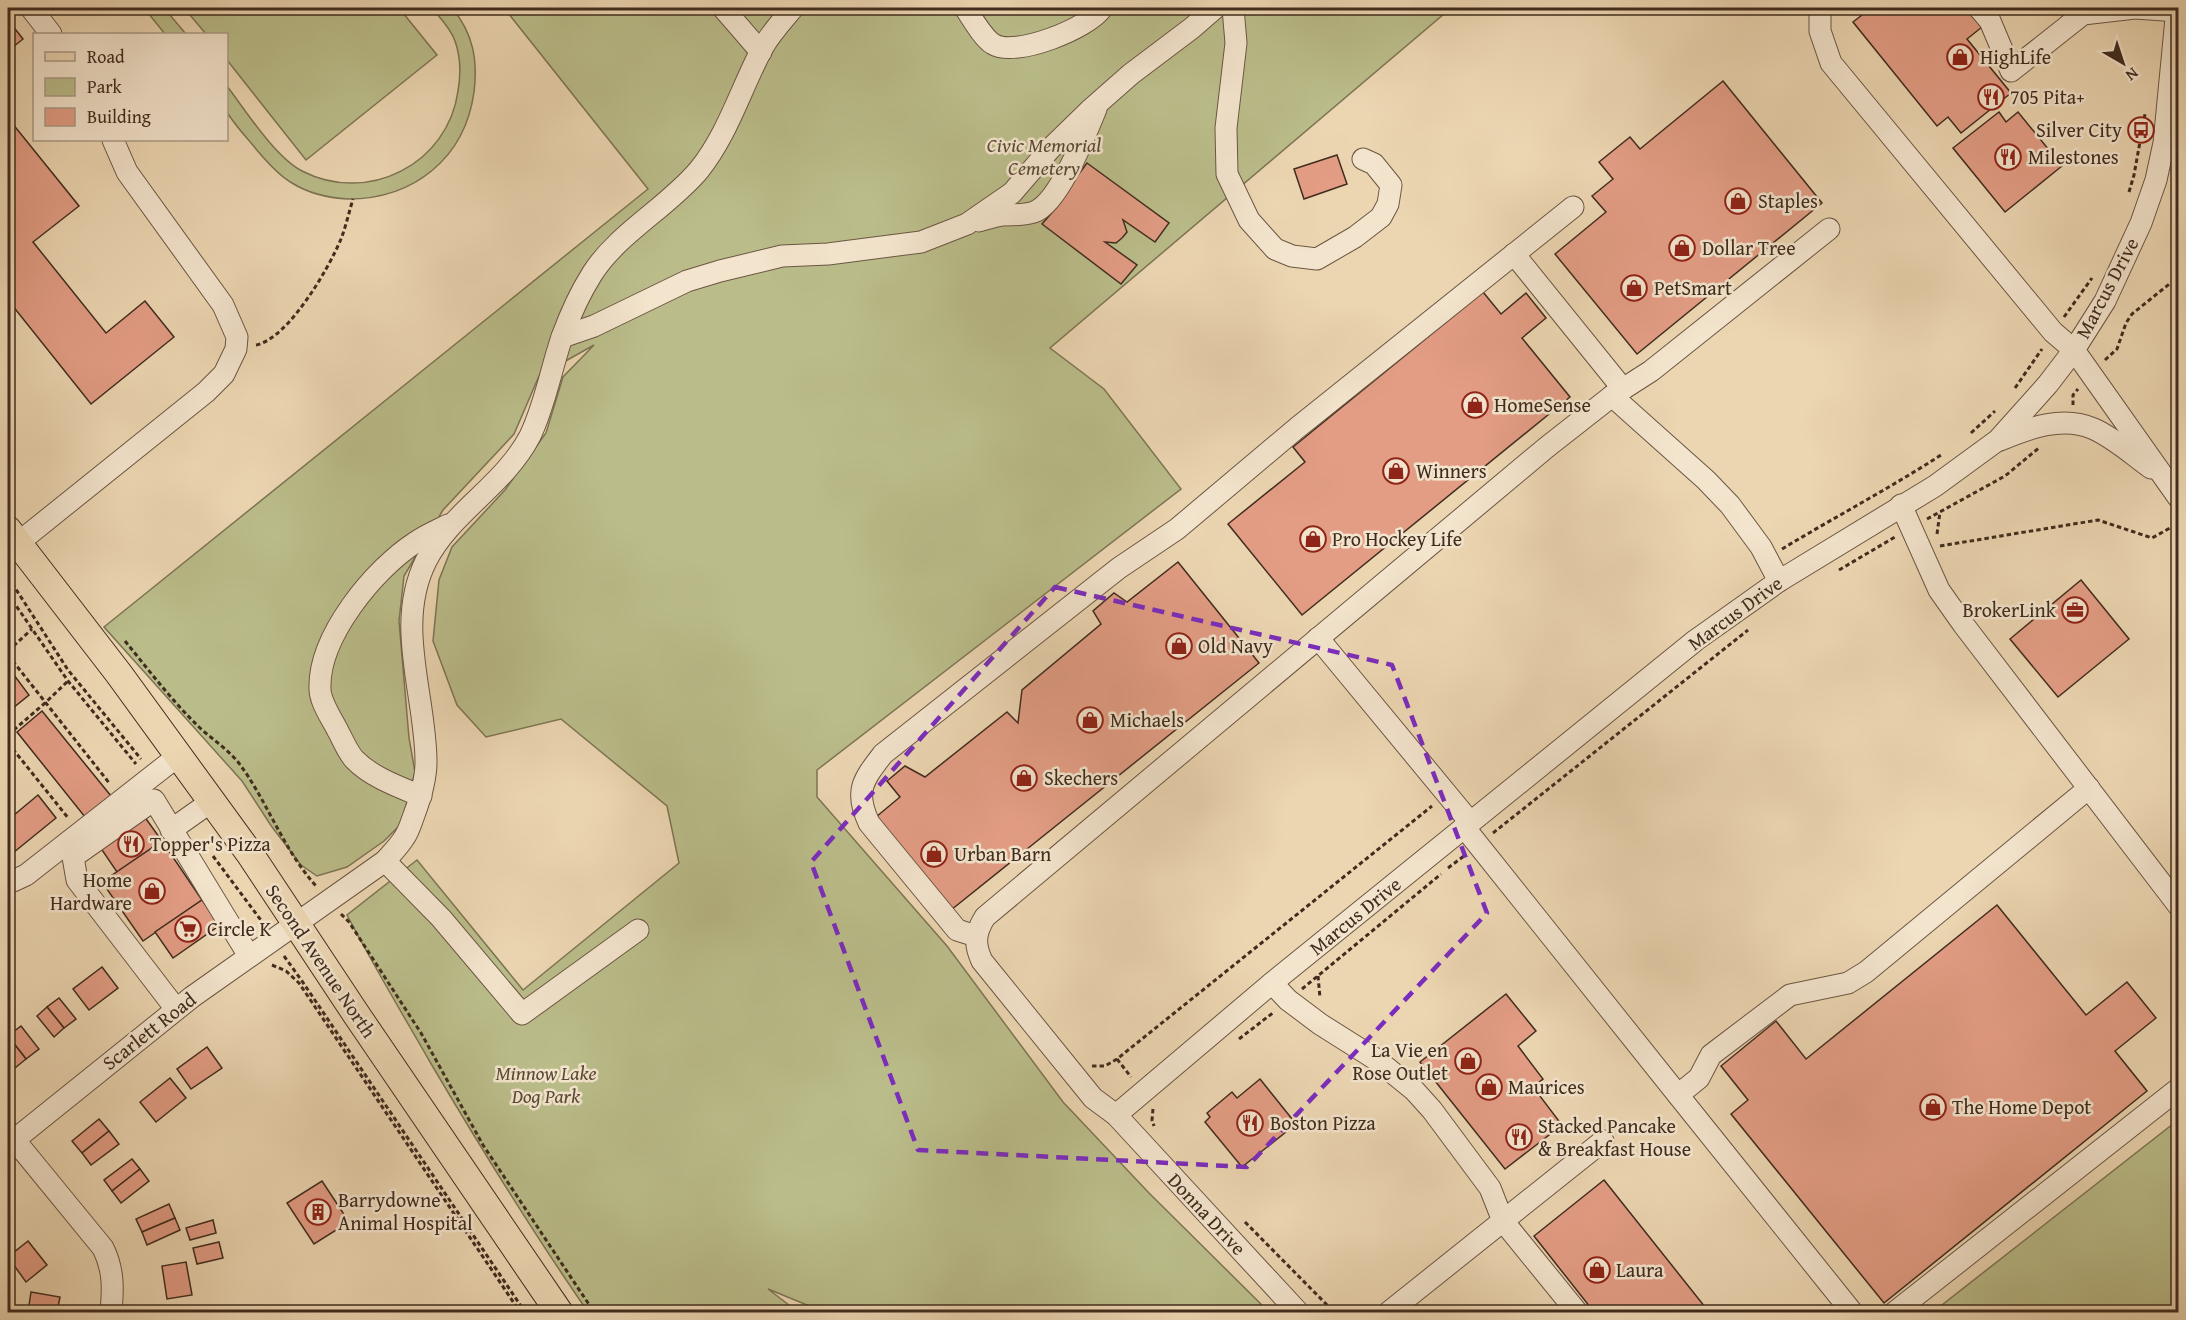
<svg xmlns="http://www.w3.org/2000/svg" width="2186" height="1320" font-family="'Gentium Book Plus',serif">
<rect width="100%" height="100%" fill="#ecd6b2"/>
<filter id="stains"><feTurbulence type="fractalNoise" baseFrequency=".00333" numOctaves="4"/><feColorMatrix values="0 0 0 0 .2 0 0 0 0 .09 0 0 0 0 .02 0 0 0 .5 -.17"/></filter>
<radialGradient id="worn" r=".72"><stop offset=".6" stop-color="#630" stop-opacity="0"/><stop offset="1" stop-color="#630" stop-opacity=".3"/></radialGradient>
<g fill="#babd8a" stroke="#7d7454" stroke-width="1.5">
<path d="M144 8H164L186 34H165Z"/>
<path d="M184 8H399L437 55 306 160 227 60 226 34H206Z"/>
<path d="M432 8H452C473 33 478 60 474 92 465 158 414 199 348 199 329 198 308 193 292 183 278 175 266 161 256 149 249 140 228 118 226 109 225 102 226 93 227 86 246 111 275 157 302 171 368 205 448 164 458 91 461 74 461 58 455 41 451 29 440 18 432 8Z"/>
<path d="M504 8H1451L1050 348 1104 389 1181 489 817 770V797L947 946 1063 1102 1149 1193 1269 1312H824L768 1289 798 1312H588C532 1231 480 1147 430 1062 402 1013 373 965 347 915L417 860 523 990 679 863 667 806 561 719 486 737 457 705 433 641 439 580 452 547 505 490 546 433 563 377 594 345 539 376 514 434 443 510 404 576 399 621 409 738 415 772 401 824 384 841 347 867 317 876 301 865 272 827 242 781 104 627 648 189Z"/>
<path d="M2178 1120V1312H1933Z"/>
</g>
<g fill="#e39d85" stroke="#402c1e" stroke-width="1.5">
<path d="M1871 8H1967L1982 27 1967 39 2011 93 1961 133 1948 117 1937 126 1853 22Z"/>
<path d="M8 20 23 39 8 51Z"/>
<path d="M1723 81 1822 203 1637 354 1555 254 1606 212 1592 196 1613 179 1599 162 1630 137 1640 149Z"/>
<path d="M1999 112 2006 122 2018 112 2062 166 2005 212 1953 148Z"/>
<path d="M12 123 79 206 33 242 106 333 145 301 174 337 91 404 8 300V128Z"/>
<path d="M1337 155 1347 184 1304 199 1294 169Z"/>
<path d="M1087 163 1169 223 1155 242 1123 220 1127 232 1122 238 1116 243 1105 242 1137 265 1121 284 1042 224 1056 208 1041 196 1073 182Z"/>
<path d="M1483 292 1501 314 1526 293 1546 318 1522 338 1570 397 1302 615 1228 524 1305 462 1293 447Z"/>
<path d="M1178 562 1259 663 951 910 876 817 900 797 887 781 905 766 925 777 1007 712 1018 723 1022 690 1101 624 1093 611 1114 593 1127 602Z"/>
<path d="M2081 580 2129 639 2058 697 2010 639Z"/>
<path d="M11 671 29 695 8 712V674Z"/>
<path d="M42 711 111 796 85 817 17 732Z"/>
<path d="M38 795 56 818 8 857V820Z"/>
<path d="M144 816 162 841 117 872 100 847Z"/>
<path d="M162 841 202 900 143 941 102 882Z"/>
<path d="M202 900 220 925 173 958 155 932Z"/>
<path d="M1997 905 2086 1015 2127 982 2156 1018 2115 1051 2147 1091 1884 1303 1731 1114 1748 1100 1721 1066 1776 1021 1806 1059Z"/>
<path d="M102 967 118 988 89 1010 73 989Z"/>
<path d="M1506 994 1536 1031 1518 1046 1543 1079 1533 1087 1562 1125 1505 1169 1420 1062Z"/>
<path d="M59 998 76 1019 64 1028 47 1007Z"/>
<path d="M47 1007 64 1028 54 1037 37 1016Z"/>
<path d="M21 1026 39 1049 26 1059 8 1036Z"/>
<path d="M8 1036 26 1059 15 1068 8 1058Z"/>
<path d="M207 1047 222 1068 191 1089 177 1069Z"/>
<path d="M170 1078 186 1098 156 1122 140 1102Z"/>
<path d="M1260 1079 1296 1124 1242 1167 1205 1122 1210 1117 1207 1113 1232 1092 1237 1098Z"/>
<path d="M99 1119 109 1131 82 1153 72 1141Z"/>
<path d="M109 1131 119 1144 91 1165 82 1153Z"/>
<path d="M132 1159 140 1169 112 1191 104 1180Z"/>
<path d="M140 1169 149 1181 121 1203 112 1191Z"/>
<path d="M1604 1180 1709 1312H1594L1534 1236Z"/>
<path d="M322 1181 349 1222 314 1244 287 1203Z"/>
<path d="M169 1204 175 1218 142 1232 136 1219Z"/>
<path d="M175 1218 180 1230 147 1245 142 1232Z"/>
<path d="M213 1220 216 1233 190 1240 186 1228Z"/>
<path d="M28 1241 47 1265 26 1282 8 1257Z"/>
<path d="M219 1242 223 1258 197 1264 193 1248Z"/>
<path d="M186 1262 192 1295 167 1299 162 1266Z"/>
<path d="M31 1292 60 1297 57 1312H28Z"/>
<path d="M213 1308 237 1312H212Z"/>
</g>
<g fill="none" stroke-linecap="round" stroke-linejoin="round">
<g stroke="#6b5643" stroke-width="23">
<g id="minor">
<path d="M31 8 51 34"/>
<path d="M723 8 761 52"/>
<path d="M965 8C972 18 983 38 993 44 1015 58 1089 28 1102 8"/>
<path d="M1233 8 1236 43 1226 128 1227 174 1249 220 1275 249 1292 256 1317 259 1355 237 1381 217 1388 204 1391 185 1374 164 1363 159"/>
<path d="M1820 8V31L1831 63 2053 332 2074 350 2178 497"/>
<path d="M1979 8 1990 21 2011 71 2083 14 2135 8 2178 11"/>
<path d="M979 221C986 219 994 216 1002 215 1013 214 1023 216 1034 212 1059 203 1086 133 1096 109"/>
<path d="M1514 254 1623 389"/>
<path d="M562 337 594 326 687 281 720 271 782 256 828 254 921 242 967 224 1012 193 1050 149 1089 111 1131 74 1192 28 1215 8"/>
<path d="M1612 396 1706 480 1730 505 1761 547 1779 581"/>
<path d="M2000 440C2029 428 2063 415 2094 429 2114 438 2133 455 2151 468"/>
<path d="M1901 505 1939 590 1963 624 2178 905"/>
<path d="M18 543 206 392 224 374 236 349 237 337 223 305 127 172 113 140"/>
<path d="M1318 638 1470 822"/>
<path d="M421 796C399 787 371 777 354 759 347 751 343 740 338 731 332 719 320 702 320 689 318 637 374 569 416 542 426 535 438 530 448 525"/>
<path d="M1464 827 1678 1095 1699 1078 1711 1055 1790 995 1848 983 1866 972 2089 788"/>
<path d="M171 830 212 801"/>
<path d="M385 861 441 918 522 1014 638 930"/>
<path d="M8 879 13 881 26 875 178 756"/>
<path d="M976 936 957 930 869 823C854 791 863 780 883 754L1119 568 1177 529 1297 428 1573 207"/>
<path d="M1272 983 1288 1000 1320 1024 1377 1060 1414 1090 1432 1110 1490 1188 1503 1221 1577 1312"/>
<path d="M176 1009 77 880 73 857 154 800 249 956"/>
<path d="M1678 1095 1852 1312"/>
<path d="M1116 1115 1272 983 1696 640 1779 581 1935 486 1998 440 2048 384 2074 350 2105 301 2141 223 2156 180 2164 143 2177 8"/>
<path d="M8 1132 103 1248C114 1270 113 1289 111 1312"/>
<path d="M8 1145 192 997 385 861C392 853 399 846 404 838 409 831 411 823 414 815 420 799 426 780 426 762 426 696 394 625 426 561 451 512 504 486 530 436 545 405 551 369 562 337 570 315 580 293 592 274 617 234 668 207 699 170 728 134 741 88 763 47 771 33 783 20 793 8"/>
<path d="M1298 1312 1116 1115 1093 1098 982 961C974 944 975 933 985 917L1547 447 1612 396 1651 371 1829 229"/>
<path d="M1389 1312 1603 1141"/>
<path d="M1895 1312 2178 1089"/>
</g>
</g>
<g stroke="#402c1e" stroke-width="29">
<path id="major" d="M8 530 119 674 250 854 356 1014 559 1312"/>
</g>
<g stroke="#402c1e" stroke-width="3" stroke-dasharray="4.5 3" stroke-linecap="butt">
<path d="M2129 192 2134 175 2145 114"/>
<path d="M2064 317 2092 278"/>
<path d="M256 345C288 339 329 268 341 239 346 226 349 212 353 199"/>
<path d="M2105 360 2117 349 2126 323 2132 314 2178 277"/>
<path d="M2015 388 2042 349"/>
<path d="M2073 405V395L2078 389"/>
<path d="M1971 433 1995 411"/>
<path d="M1927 519 2005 476 2040 447"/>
<path d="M1937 534 1940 512"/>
<path d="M1940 546 2098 520 2152 538 2170 528"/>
<path d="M1782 549C1835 517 1890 488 1941 455"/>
<path d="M1839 570 1895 537"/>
<path d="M8 577 68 670 141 759"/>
<path d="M8 594 68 681 136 764"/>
<path d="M125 641C147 668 169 697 194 722 208 737 229 749 241 766 269 805 284 851 317 887"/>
<path d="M8 651 32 629"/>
<path d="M8 655 110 784"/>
<path d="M8 735 45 703 68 681"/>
<path d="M8 743 69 819"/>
<path d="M8 754 13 750"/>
<path d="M1493 833 1748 630"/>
<path d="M213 856 263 923"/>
<path d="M1448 868 1464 856"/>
<path d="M341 914 349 922 421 1033 483 1145 594 1312"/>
<path d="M284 956 302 981 525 1312"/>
<path d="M272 965 286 971 299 983 520 1312"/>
<path d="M1318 976 1320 998"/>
<path d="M1302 989 1441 874"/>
<path d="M1239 1039 1274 1012"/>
<path d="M1117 1059 1131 1077"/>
<path d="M1092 1066H1105L1117 1059 1432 806"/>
<path d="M1153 1109 1152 1120 1154 1126"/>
<path d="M1245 1222 1334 1312"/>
</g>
<use href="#minor" stroke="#f3e4cd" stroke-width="21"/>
<use href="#major" stroke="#ecd6b2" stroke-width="27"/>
</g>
<path fill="none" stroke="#7b2cbf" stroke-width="4.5" stroke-dasharray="12 8" stroke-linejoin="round" d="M1055 587 1392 665 1487 913 1247 1167 918 1150 811 862Z"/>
<defs>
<g id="shop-ring" transform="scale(1.35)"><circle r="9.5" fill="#f3e4cd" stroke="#8f2418" stroke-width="1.5"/><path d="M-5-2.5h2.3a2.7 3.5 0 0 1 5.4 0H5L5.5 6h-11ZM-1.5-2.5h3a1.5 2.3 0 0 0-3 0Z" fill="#8f2418"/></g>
<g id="restaurant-ring" transform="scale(1.35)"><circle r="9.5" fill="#f3e4cd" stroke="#8f2418" stroke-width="1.5"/><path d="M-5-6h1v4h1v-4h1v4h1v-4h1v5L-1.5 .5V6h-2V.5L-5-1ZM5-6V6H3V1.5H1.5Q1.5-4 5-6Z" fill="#8f2418"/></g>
<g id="bus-ring" transform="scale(1.35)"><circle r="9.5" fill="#f3e4cd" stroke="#8f2418" stroke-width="1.5"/><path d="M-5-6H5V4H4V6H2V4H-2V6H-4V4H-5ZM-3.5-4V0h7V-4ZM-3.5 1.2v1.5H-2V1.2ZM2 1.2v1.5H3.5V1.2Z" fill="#8f2418"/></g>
<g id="office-ring" transform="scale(1.35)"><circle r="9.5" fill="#f3e4cd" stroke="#8f2418" stroke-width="1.5"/><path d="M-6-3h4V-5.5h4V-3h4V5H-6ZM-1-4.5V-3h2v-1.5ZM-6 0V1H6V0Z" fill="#8f2418"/></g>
<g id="supermarket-ring" transform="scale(1.35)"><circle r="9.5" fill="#f3e4cd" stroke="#8f2418" stroke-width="1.5"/><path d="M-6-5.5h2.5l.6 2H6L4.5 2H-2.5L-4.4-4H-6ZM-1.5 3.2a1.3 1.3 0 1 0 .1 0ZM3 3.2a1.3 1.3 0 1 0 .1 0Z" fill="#8f2418"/></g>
<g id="building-ring" transform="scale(1.35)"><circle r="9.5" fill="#f3e4cd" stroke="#8f2418" stroke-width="1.5"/><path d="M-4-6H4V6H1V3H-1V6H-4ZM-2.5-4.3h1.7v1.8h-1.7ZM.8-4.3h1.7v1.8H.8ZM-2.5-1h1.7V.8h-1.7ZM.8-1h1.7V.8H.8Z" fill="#8f2418"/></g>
</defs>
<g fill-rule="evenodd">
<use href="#shop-ring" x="1960" y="57"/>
<use href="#restaurant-ring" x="1991" y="97"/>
<use href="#bus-ring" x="2141" y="130"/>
<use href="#restaurant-ring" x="2008" y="157"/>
<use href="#shop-ring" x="1738" y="201"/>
<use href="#shop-ring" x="1682" y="248"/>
<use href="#shop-ring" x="1634" y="288"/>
<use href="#shop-ring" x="1475" y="405"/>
<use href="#shop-ring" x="1396" y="471"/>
<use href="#shop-ring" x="1313" y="539"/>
<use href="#office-ring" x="2075" y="610"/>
<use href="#shop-ring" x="1179" y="646"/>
<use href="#shop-ring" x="1090" y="720"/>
<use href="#shop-ring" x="1024" y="778"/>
<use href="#restaurant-ring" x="131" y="844"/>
<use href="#shop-ring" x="934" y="854"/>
<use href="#shop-ring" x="152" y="891"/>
<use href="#supermarket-ring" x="188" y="929"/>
<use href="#shop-ring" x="1468" y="1061"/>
<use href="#shop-ring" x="1489" y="1087"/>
<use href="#shop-ring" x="1933" y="1107"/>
<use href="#restaurant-ring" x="1250" y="1123"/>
<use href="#restaurant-ring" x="1519" y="1137"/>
<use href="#building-ring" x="318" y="1212"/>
<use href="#shop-ring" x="1597" y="1270"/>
</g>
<g text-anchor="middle" stroke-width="5" stroke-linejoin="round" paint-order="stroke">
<g font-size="20" fill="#402c1e" stroke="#f3e4cd" text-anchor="start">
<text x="1980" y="64">HighLife</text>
<text x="2010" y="104">705 Pita+</text>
<text x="2122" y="137" text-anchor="end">Silver City</text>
<text x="2028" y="164">Milestones</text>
<text x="1758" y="208">Staples</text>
<text x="1702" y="255">Dollar Tree</text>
<text x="1654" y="295">PetSmart</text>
<text x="1494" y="412">HomeSense</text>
<text x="1416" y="478">Winners</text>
<text x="1332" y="546">Pro Hockey Life</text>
<text x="2056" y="617" text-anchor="end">BrokerLink</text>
<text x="1198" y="653">Old Navy</text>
<text x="1110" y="727">Michaels</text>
<text x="1044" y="785">Skechers</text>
<text x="150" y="851">Topper's Pizza</text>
<text x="954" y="861">Urban Barn</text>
<text x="132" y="887" text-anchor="end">Home<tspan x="132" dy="23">Hardware</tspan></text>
<text x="207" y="936">Circle K</text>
<text x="1448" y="1057" text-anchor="end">La Vie en<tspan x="1448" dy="23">Rose Outlet</tspan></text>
<text x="1508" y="1094">Maurices</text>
<text x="1952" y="1114">The Home Depot</text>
<text x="1270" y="1130">Boston Pizza</text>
<text x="1538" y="1133">Stacked Pancake<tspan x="1538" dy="23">&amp; Breakfast House</tspan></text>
<text x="338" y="1207">Barrydowne<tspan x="338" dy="23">Animal Hospital</tspan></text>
<text x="1616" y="1277">Laura</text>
</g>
<g font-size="20" font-style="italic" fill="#584934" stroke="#f3e4cd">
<text x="1044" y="152">Civic Memorial<tspan x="1044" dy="23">Cemetery</tspan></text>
<text x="546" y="1080">Minnow Lake<tspan x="546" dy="23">Dog Park</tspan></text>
</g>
<g font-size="20" fill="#402c1e" stroke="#f3e4cd">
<text transform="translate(2107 288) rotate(-62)" y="7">Marcus Drive</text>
<text transform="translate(1735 613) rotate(-36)" y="7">Marcus Drive</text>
<text transform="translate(1355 916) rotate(-39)" y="7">Marcus Drive</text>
<text transform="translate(321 961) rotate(56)" y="7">Second Avenue North</text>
<text transform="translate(149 1031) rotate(-38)" y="7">Scarlett Road</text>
<text transform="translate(1207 1214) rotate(47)" y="7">Donna Drive</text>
</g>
</g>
<rect width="2186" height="1320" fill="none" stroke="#ecd6b2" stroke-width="30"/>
<rect x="9" y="9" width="2168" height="1302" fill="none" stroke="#402c1e" stroke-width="3"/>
<rect x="15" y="15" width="2156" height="1290" fill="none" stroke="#402c1e" stroke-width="1.5"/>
<rect x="33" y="33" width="195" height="108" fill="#f3e4cd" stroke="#ab9a87" stroke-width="1.5"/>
<rect x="45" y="52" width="30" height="9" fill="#ecd6b2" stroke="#ab9a87" stroke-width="1.5"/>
<text x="87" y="63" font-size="18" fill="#402c1e">Road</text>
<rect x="45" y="78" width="30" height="18" fill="#babd8a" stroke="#ab9a87" stroke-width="1.5"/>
<text x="87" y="93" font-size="18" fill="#402c1e">Park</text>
<rect x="45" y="108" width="30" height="18" fill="#e39d85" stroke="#ab9a87" stroke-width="1.5"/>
<text x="87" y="123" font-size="18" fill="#402c1e">Building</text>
<g transform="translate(2123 63) rotate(141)" stroke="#f3e4cd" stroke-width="4.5" paint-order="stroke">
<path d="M0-4.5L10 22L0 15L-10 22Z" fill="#402c1e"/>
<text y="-9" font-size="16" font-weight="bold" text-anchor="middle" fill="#402c1e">N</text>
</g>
<rect width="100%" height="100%" filter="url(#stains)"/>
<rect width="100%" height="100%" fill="url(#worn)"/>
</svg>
